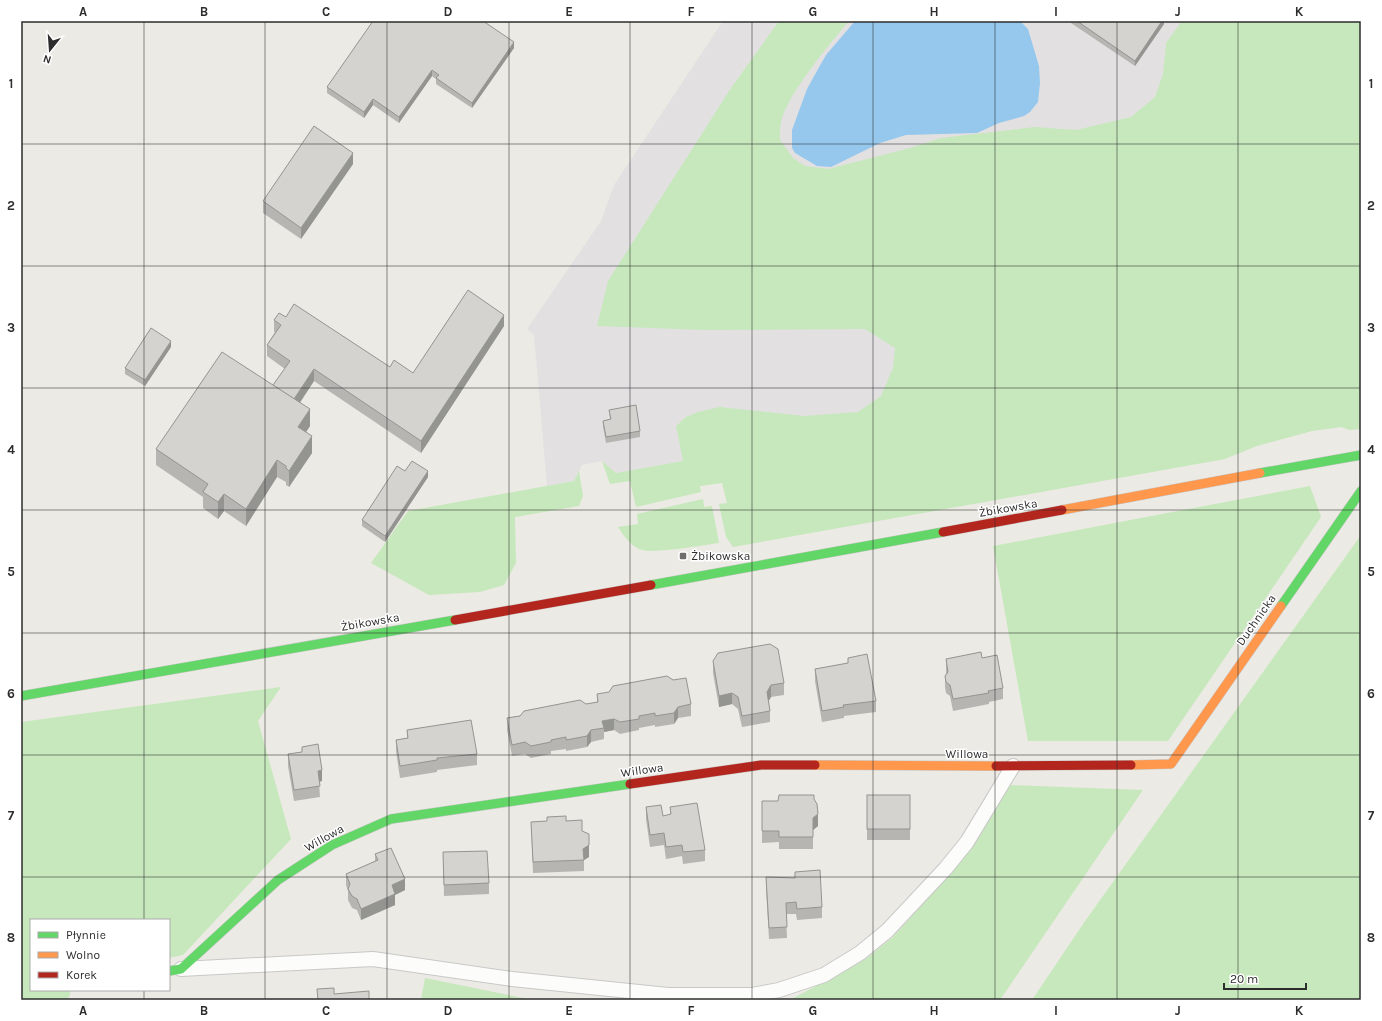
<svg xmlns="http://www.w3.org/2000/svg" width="1382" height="1021" font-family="Karla,sans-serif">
<rect width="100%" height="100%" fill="#eceae4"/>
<path fill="#e3e0e2" d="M723 21H1361L1206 369 616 473 602 461 582 465 574 481 547 486 534 335 527 329 601 221 614 185Z"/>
<g fill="#c6e8bc">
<path d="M779 21H849C829 45 788 93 781 122 780 128 780 134 780 140L793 158 805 166 828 169 910 148 941 138 1035 127 1076 130 1131 117 1155 97 1163 74 1166 43 1182 21H1361V429L1349 430 1342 427 1312 431 1257 446 1225 459 733 547 726 537 719 504 727 503 722 483 700 486 701 492 636 507 630 481 610 484 602 461 616 473 683 461 676 426 686 417 698 412 720 407 804 416 858 412 881 396 893 368 895 348 865 329 704 330 597 326 608 281 731 88Z"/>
<path d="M579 471 583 496 579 506 515 517 516 563 504 585 480 592 429 595 371 563 408 511 574 481Z"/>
<path d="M1310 486 1321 517 1168 741H1028L993 546Z"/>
<path d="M703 499 704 507 712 506 719 543C703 545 651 555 639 549 629 544 624 536 618 527L638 524 637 514Z"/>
<path d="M1361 535V1000H1032L1083 924Z"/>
<path d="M281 687 258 721 291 839 183 955 169 958V920H31V990H70V995L67 1000H21V722Z"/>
<path d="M1008 785 1143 790 1000 1000H790L867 958 893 937 970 851Z"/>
<path d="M425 978 533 1000H421Z"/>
</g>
<path fill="#96c8ee" d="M855 21H1020L1028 29 1039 66 1040 83 1038 102 1030 112 1024 116 999 123 977 133 906 135 880 143 831 167 817 166 795 153 792 148V130L807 89 818 69 826 55Z"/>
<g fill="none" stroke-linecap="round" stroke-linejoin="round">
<g stroke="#c9c8c8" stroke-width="16">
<path id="lane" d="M181 969 373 959 512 979 668 995H752L779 990 824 975 860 953 887 931 946 868 967 842 1013 766"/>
</g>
<g stroke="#c9c8c8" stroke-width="10">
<g id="fast">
<path d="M1260 473 1361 455"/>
<path d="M651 585 943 532"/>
<path d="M1281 606 1361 491"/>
<path d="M21 696 455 620"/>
<path d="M169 971 181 969 278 880 332 845 391 819 630 784"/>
</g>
</g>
<g stroke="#c9c8c8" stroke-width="10">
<g id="slow">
<path d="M1062 510 1260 473"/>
<path d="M815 765 996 766"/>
<path d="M1131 765 1171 764 1281 606"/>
</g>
</g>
<g stroke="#c9c8c8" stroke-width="10">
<g id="jam">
<path d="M943 532 1062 510"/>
<path d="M455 620 651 585"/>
<path d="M996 766 1131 765"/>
<path d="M630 784 761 765H815"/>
</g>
</g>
<use href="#lane" stroke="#fcfcfb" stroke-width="14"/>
<use href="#fast" stroke="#63d668" stroke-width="9"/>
<use href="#slow" stroke="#ff974d" stroke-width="9"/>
<use href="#jam" stroke="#b3261e" stroke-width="9"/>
</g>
<g fill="#b6b5b2">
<path d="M1068 21H1164V24L1135 66Z"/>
<path d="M514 48 472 108 436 84V79L432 76 399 123 373 105 364 118 327 93V87Z"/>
<path d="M353 164 301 239 263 213V201Z"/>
<path d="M286 317 390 367 413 373 504 326 421 453 314 381 300 403 310 426 306 432 312 453 289 487 286 485V482L277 477 246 526 224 511 218 519 203 508V497L156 465V449L273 385 285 369 267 356V345L275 332H274V320Z"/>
<path d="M171 347 145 386 125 374V368Z"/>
<path d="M609 410 640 431V437L606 443 603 426V421L610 419Z"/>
<path d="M405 471 428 477 385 542 362 526V520Z"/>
<path d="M848 658 876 701V712L844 716V718L822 722 815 681V669L848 663Z"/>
<path d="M982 658 1003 688V699L989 702V704L953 711 950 696 946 693 945 687V676L946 674V659Z"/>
<path d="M713 661 784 683V695L771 697 768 701 770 711V722L742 727 738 709 732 704 719 707 713 673Z"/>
<path d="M597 694 691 704V716L678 718 674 724 655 727V725L639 728V730L620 734 614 730 604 732V739L591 742 587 747 566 751V749L551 751V754L531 758 525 754 512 756 507 730V718L597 702Z"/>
<path d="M407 730 477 754V765L437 770V772L400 778 396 751V740L407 738Z"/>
<path d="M302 747 322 781 319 782 320 797 294 801 288 766V754L302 752Z"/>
<rect x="867" y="795" width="43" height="45"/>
<path d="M814 799 818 826 813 830V849H779V842L762 843V801H778Z"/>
<path d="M646 807 663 816 670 815V807L705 850V861L683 864 682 856 666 859 664 845 650 847 646 819Z"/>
<path d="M566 821 582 831 589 857 584 860V871L533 873 531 822Z"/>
<path d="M443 852 489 883V894L444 896Z"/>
<path d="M375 854 405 890 395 895V905L361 920 357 910 352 908 348 900V891L346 885V874L375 861Z"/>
<path d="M766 877 822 907V918L797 920 796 914H786L787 938 769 939 766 889Z"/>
</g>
<g fill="#949491">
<path d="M1162 21H1164V24L1135 66V61Z"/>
<path d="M514 42V48L472 108V103Z"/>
<path d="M432 70V76L399 123V117Z"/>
<path d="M373 99V105L364 118V112Z"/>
<path d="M353 153V164L301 239V228Z"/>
<path d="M504 315V326L421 453V441Z"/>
<path d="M171 341V347L145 386V380Z"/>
<path d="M314 369V381L292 414V403Z"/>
<path d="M310 409V426L298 444V427Z"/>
<path d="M312 436V453L289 487V471Z"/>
<path d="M277 460V477L246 526V509Z"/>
<path d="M428 471V477L385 542V536Z"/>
<path d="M224 494V511L218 519V502Z"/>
<path d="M771 685V697L767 704V692Z"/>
<path d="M732 693V704L719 707V696Z"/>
<path d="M678 707V718L674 724V713Z"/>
<path d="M614 719V730L604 732V728L602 721Z"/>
<path d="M591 730V742L587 747V736Z"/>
<path d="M322 770V781L318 782V771Z"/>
<path d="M818 814V826L813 830V849V818Z"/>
<path d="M589 845V857L584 860 583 849Z"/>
<path d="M405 879V890L395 895V905L361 920V909L392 885Z"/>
</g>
<g fill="#d4d3cf" stroke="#949491">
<path d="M373 21H483L514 42 472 103 436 78 439 75 432 70 399 117 373 99 364 112 327 87Z"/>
<path d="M1077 21H1162L1135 61Z"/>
<path d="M314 126 353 153 301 228 263 201Z"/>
<path d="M468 290 504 315 421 441 314 369 294 399 273 385 290 361 267 345 281 325 274 320 279 313 286 317 294 304 390 367 394 360 413 373Z"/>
<path d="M151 328 171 341 145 380 125 368Z"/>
<path d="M222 352 310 409 298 427 312 436 289 471 286 468V466L277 460 246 509 224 494 218 502 203 492 208 484 156 449Z"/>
<path d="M636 405 640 431 606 437 603 421 611 419 609 410Z"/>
<path d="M412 461 428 471 385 536 362 520 397 466 405 471Z"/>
<path d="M770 644 778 649 784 683 771 685 767 692 770 711 742 716 738 697 732 693 719 696 713 661 718 653Z"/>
<path d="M981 652 982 658 997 655 1003 688 988 691 989 693 953 699 950 685 946 682 945 676 948 672 946 659Z"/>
<path d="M867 654 876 701 843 705 844 707 822 711 815 669 848 663V658Z"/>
<path d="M667 676 673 680 686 678 691 704 678 707 674 713 655 716V713L639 716V719L620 722 614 719 602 721 604 728 591 730 587 736 566 740V737L551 740V742L531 746 525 742 512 745 507 718 520 716 524 711 580 700 586 704 598 702 597 694 609 692 613 686Z"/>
<path d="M471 720 477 754 437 758V760L400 766 396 740 408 738 407 730Z"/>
<path d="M318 744 322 770 318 771 320 786 294 790 288 754 302 752V747Z"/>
<path d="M779 795H814V799L817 804 818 814 813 818V837H779V831H762V801H778Z"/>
<rect x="867" y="795" width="43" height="34"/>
<path d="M697 803 705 850 683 852 682 845 666 847 664 833 650 835 646 807 661 805 663 816 671 814 670 807Z"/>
<path d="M566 816V821L582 820V831L589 834V845L583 849 584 860 533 862 531 822 547 821V817Z"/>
<path d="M391 848 405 879 392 885 395 894 361 909 357 899 352 896 348 889 350 884 346 874 378 860 375 854Z"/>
<path d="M487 851 489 883 444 885 443 852Z"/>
<path d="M820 870 822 907 797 909 796 902 786 903 787 927 769 928 766 877 795 878V872Z"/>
<path d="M334 988V994L369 991V1000H318L317 989Z"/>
</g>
<path fill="none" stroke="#2d2d2d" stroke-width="1" stroke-opacity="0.55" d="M144 21V920M265 21V1000M387 21V1000M509 21V1000M630 21V1000M752 21V1000M873 21V1000M995 21V1000M1117 21V1000M1238 21V1000M21 144H1361M21 266H1361M21 388H1361M21 510H1361M21 633H1361M21 755H1361M21 877H1361M144 990V1000"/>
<rect fill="#706f6d" stroke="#fff" stroke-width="1.5" x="679" y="552" width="8" height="8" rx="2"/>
<g text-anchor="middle" stroke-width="3" stroke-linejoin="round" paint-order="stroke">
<g font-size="12" fill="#2d2d2d" stroke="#fff">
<text transform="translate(1008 508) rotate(-10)" y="4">Żbikowska</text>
<text transform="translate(1256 620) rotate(-55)" y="4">Duchnicka</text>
<text transform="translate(370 622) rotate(-10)" y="4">Żbikowska</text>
<text x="967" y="758">Willowa</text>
<text transform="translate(642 770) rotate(-8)" y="4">Willowa</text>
<text transform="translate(324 838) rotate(-29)" y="4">Willowa</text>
</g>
<g font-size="12" fill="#2d2d2d" stroke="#fff" text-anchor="start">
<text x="691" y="560">Żbikowska</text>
</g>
</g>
<rect width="1382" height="1021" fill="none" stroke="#ffffff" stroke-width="44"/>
<rect x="30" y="919" width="140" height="72" fill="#ffffff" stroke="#ababab"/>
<rect x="38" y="932" width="20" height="6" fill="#63d668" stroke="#ababab"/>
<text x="66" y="939" font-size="12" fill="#2d2d2d">Płynnie</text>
<rect x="38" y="952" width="20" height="6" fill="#ff974d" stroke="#ababab"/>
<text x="66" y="959" font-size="12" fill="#2d2d2d">Wolno</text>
<rect x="38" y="972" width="20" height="6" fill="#b3261e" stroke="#ababab"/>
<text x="66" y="979" font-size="12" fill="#2d2d2d">Korek</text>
<g transform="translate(50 50) rotate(197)" stroke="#ffffff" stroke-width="3" paint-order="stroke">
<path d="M0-3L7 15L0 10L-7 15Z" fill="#2d2d2d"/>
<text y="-6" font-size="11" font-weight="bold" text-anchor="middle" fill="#2d2d2d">N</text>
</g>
<path d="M1224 983v6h82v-6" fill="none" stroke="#2d2d2d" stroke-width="2"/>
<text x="1230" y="983" font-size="12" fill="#2d2d2d" stroke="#ffffff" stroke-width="3" paint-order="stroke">20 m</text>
<rect x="22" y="22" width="1338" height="977" fill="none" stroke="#2d2d2d" stroke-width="1.5"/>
<g font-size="13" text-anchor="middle" font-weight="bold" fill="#2d2d2d">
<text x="83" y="16">A</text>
<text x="204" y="16">B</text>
<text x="326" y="16">C</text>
<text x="448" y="16">D</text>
<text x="569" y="16">E</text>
<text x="691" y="16">F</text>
<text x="813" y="16">G</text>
<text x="934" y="16">H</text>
<text x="1056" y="16">I</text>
<text x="1178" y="16">J</text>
<text x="1299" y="16">K</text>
<text x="11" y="88">1</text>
<text x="1371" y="88">1</text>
<text x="11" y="210">2</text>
<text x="1371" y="210">2</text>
<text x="11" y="332">3</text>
<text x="1371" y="332">3</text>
<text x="11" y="454">4</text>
<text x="1371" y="454">4</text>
<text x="11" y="576">5</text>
<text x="1371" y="576">5</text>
<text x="11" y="698">6</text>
<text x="1371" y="698">6</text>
<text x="11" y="820">7</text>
<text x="1371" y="820">7</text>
<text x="11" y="942">8</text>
<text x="1371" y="942">8</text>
<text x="83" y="1015">A</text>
<text x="204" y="1015">B</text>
<text x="326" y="1015">C</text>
<text x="448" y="1015">D</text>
<text x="569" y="1015">E</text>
<text x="691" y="1015">F</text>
<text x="813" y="1015">G</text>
<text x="934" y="1015">H</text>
<text x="1056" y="1015">I</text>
<text x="1178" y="1015">J</text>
<text x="1299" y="1015">K</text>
</g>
</svg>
